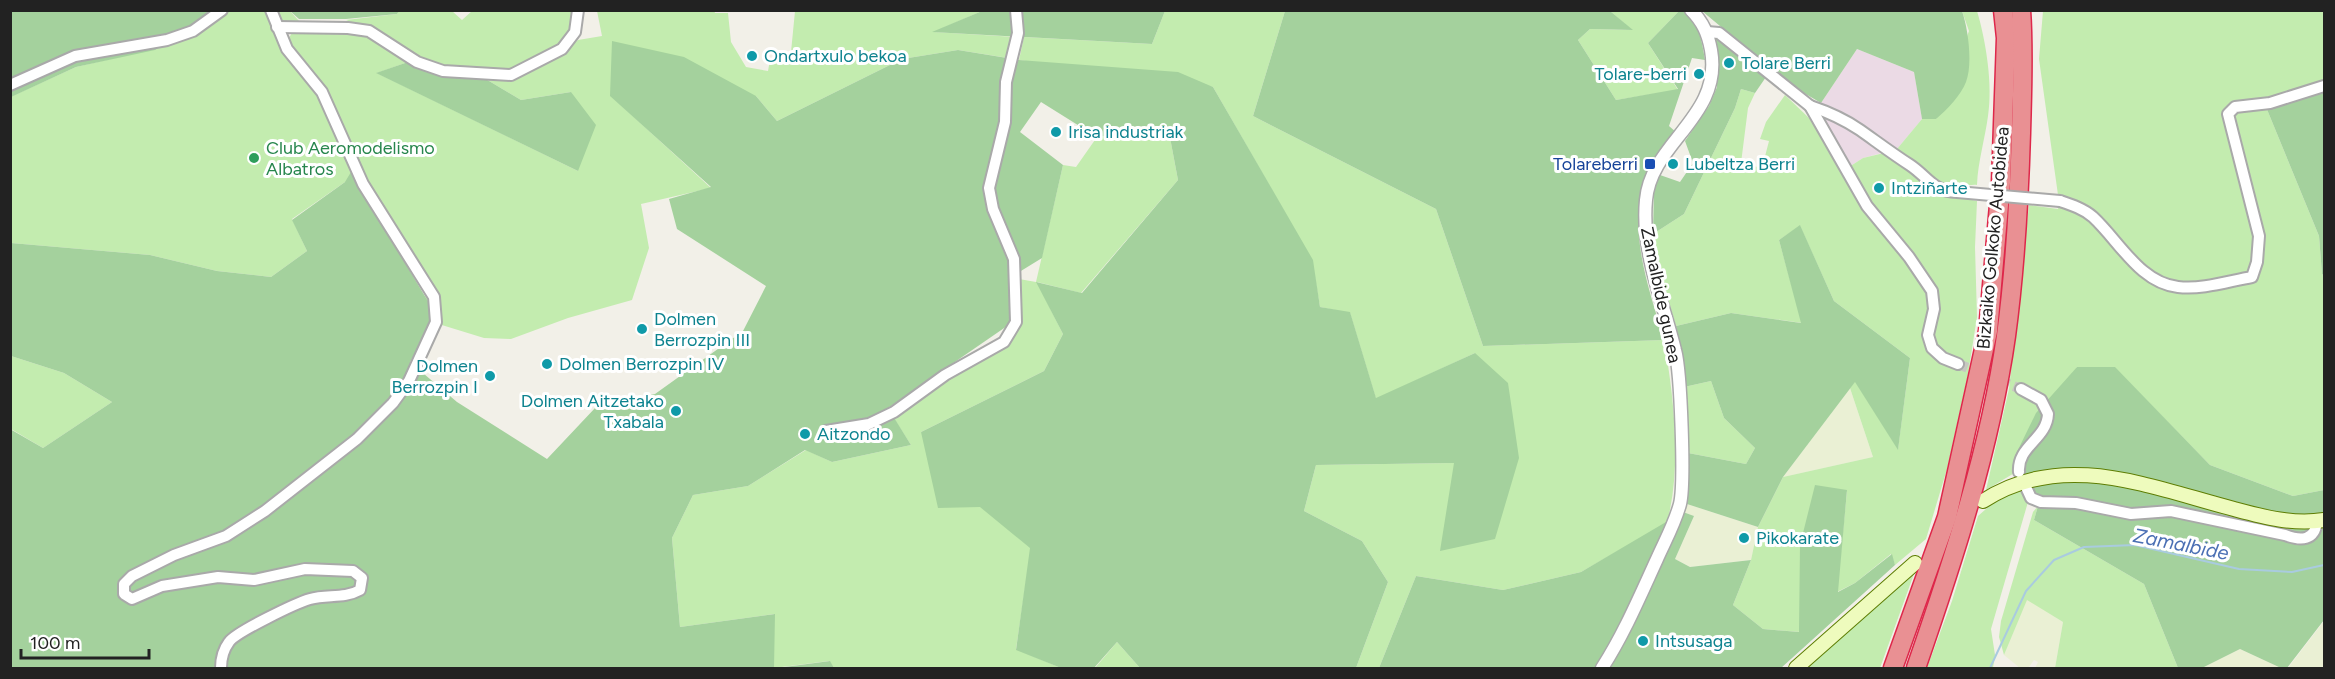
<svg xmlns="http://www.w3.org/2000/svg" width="2335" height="679" font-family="Figtree,sans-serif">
<rect width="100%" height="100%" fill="#f2f0e8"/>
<path fill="#ebdae5" d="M1857 49 1914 72 1922 119 1897 149 1863 158 1849 167 1817 114 1821 103Z"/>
<g fill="#eaf0d4">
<path d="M1850 388 1873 457 1783 477Z"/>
<path d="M1687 504 1758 527 1751 560 1690 567 1675 559 1694 516 1683 512Z"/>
<path d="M2027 599 2063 622 2055 668H2035L2038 662 2034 660 2029 667 2020 668 2004 655Z"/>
<path d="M2324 620V668H2288L2324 621Z"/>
<path d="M2240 649 2281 668H2202Z"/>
</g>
<g fill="#c3ecaf">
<path d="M399 10 452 11 462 20 472 11H576L575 24 559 47 516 69 504 71 443 68 418 60 389 37 346 20 397 14Z"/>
<path d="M714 10 715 13H728L731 42 746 67 768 71 770 60 791 52 795 11H982L934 32 1016 37 1008 58 958 50 902 59 777 121 756 96H611L711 188 641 204 649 248 632 300 568 318 511 339 484 338 432 322C424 269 377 223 345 182L292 219 307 251 271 277 217 271 150 255 11 243 10 97 76 67 158 48 199 34 228 11H265L281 50 294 30 283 21 277 11H290L308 31C357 32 368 31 408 62L377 73 578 171 571 92 521 100 479 75H516L551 61 578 40 602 36 597 11Z"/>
<path d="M1165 11H1285L1253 116 1436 209 1483 346 1664 340C1674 399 1682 465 1667 523L1581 572 1503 590 1416 576 1379 668H1356L1388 582 1362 541 1304 511 1316 465 1454 463 1475 353 1376 399 1350 313 1320 307 1312 260 1213 87 1019 60 1024 37 1152 44Z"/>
<path d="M1610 11H1679L1648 43 1678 90 1616 100 1578 40 1590 29 1632 30Z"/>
<path d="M1962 11H1977C1986 41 1993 85 1988 116 1985 139 1978 161 1977 185 1968 184 1957 189 1949 188 1928 185 1915 161 1897 149L1922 119H1936L1969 31Z"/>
<path d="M2043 11H2324V88L2266 107 2319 236 2322 274 2324 276V490L2293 496 2210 465 2114 367H2077L2021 469 1986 490 2009 389 2029 205 2058 209V195L2039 59Z"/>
<path d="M1741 89 1755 93 1748 108 1741 163 1762 168 1769 141 1760 139 1766 122 1785 95 1809 118 1880 229 1926 288 1921 266 1885 225 1849 167 1863 158 1884 153 1914 171 1939 193 1977 201 1975 247 1977 317 1968 374 1947 469 1926 539 1895 565 1891 554 1855 583 1837 592 1847 491 1800 545V632L1763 629 1733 605 1751 560 1758 527 1783 477 1873 457 1850 388 1855 381 1898 449 1910 358 1834 301 1800 226 1779 240 1802 323 1731 313 1676 326 1657 262 1653 234 1684 214 1735 108Z"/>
<path d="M1168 127 1178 180 1081 293 1037 282 1063 334 1044 371 921 432 980 506 1031 548 1016 649 1061 668H834L829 661 774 668V614L680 627 672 538 693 495 748 486 806 450 832 462 911 445 893 417 949 378 1002 348 1012 339 1018 326 1019 279 1036 282 1063 165 1076 167 1097 137Z"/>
<path d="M11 356 64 373 112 402 43 448 11 429Z"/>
<path d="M1711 381 1724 418 1755 448 1746 464 1688 453 1684 387Z"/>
<path d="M2021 487 2028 502 1991 629 1995 655 1993 668H1927L1952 601 1978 516 1994 502Z"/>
<path d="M2038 506 2034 520 2144 584 2178 668H2055L2063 622 2027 600 2004 655 1999 637 2001 621 2033 512Z"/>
<path d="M1915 571 1880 668H1805Z"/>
<path d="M1117 642 1140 668H1095Z"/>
</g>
<g fill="#a4d19d">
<path d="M10 11H211L155 50 76 67 11 97Z"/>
<path d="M290 11H399L397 14 346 19H299Z"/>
<path d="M982 11H1165L1152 44 932 32Z"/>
<path d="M1285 11H1610L1633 30 1590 29 1578 40 1616 100 1678 89 1648 43 1679 11H1684C1699 25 1702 40 1705 60L1692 58 1669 126 1677 133C1669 149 1643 188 1640 203 1633 248 1652 298 1664 340L1483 346 1436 209 1253 116Z"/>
<path d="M1702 11H1962C1968 28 1973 64 1966 82 1961 95 1947 110 1936 119H1922L1914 72 1857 49 1821 103 1792 86Z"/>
<path d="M1713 35 1718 36 1766 77 1755 93 1741 89 1735 108 1684 214 1653 234 1654 187 1660 175 1680 182 1693 163 1685 141 1709 106 1717 87Z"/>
<path d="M612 41 684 57 756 96 777 121 902 59 958 50 1019 60 1178 72 1213 87 1313 260 1320 307 1350 312 1376 398 1475 353 1508 383 1519 458 1495 539 1440 551 1454 463 1316 465 1304 511 1362 541 1388 582 1356 668H1140L1117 642 1094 668H1061L1016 650 1030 548 980 507 938 508 921 432 1044 371 1063 334 1036 282 1082 293 1178 180 1168 127 1097 137 1041 102 1020 132 1063 165 1042 258 1011 277 1010 324 888 408 911 445 832 462 805 450 748 486 693 495 672 538 680 627 775 614 774 668H11L10 429 43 448 112 402 64 373 11 356V243L150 255 217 271 271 277 307 251 292 220 345 182 351 172 429 303 432 322 410 362 457 402 547 459 596 407 655 394 743 331 766 286 677 229 669 199 711 187 610 96Z"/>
<path d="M408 62 444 76 479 75 521 100 571 92 596 125 578 171 376 73Z"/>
<path d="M2324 88V276L2322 274 2319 236 2266 107Z"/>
<path d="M1800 225 1834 301 1910 358 1898 450 1855 382 1783 477 1758 527 1687 504 1688 453 1746 464 1755 448 1724 418 1711 381 1684 387 1676 326 1731 313 1801 323 1779 240Z"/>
<path d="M2077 367H2115L2210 465 2293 496 2324 490V620L2287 668H2281L2240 649 2202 668H2178L2144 584 2034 520 2038 506 2015 456 2036 413Z"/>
<path d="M1815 485 1847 490 1838 592 1855 583 1892 554 1895 565 1781 668H1379L1416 576 1503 590 1581 572 1683 512 1694 516 1675 559 1690 567 1751 560 1733 605 1763 629 1799 632 1800 545Z"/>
<path d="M830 661 834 668H777Z"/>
</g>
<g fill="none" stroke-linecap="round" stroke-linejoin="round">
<path stroke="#a9cbdf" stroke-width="2" d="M1990 668 2026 591 2054 560 2084 547 2135 545 2239 569 2292 572 2324 565"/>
<path stroke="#c8c7c0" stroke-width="10" stroke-dasharray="10 5" stroke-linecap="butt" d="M1958 364 2021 389"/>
<g stroke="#a9a9a9" stroke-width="14">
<g id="minor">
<path d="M277 27 348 28 369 31 417 62 443 71 511 75 562 49 575 32 578 10"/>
<path d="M1707 32 1719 33 1810 106 1867 206 1909 257 1932 291 1934 309 1928 335 1932 348 1943 358 1958 364"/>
<path d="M10 85 75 56 167 40 193 31 222 10"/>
<path d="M1810 106C1828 112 1844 119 1860 130 1877 142 1893 154 1910 165 1928 177 1933 192 1957 192"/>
<path d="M2060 201C2072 205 2084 209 2093 217 2119 241 2140 283 2178 287 2202 290 2229 281 2252 277L2257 262 2259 236 2228 114 2235 107 2270 103 2324 86"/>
<path d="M826 431 869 424 894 412 945 375 1004 342 1016 322 1014 259 993 209 989 188 1005 122 1006 82 1018 33 1016 10"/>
<path d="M2019 472C2017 446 2047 439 2048 414L2041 400 2021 389"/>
<path d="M2025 485 2031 498 2041 502 2076 503 2131 514 2171 511 2285 535C2301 541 2315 541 2317 521"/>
<path d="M221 668C221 659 223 650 229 642 236 632 296 603 310 599 327 594 344 599 360 590L362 578 353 571 305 569 254 580 218 577 162 586 132 599 124 594V584L132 576 174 555 226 536 265 511 357 439 393 403 409 381 436 322 434 297 363 184 322 92 287 49 271 10"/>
</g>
</g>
<g stroke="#a9a9a9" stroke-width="15">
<path id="tertiary" d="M1602 668C1624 634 1640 596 1657 559 1665 541 1675 523 1680 504 1685 484 1681 372 1675 350 1663 301 1641 252 1646 200 1651 142 1723 117 1711 50 1708 34 1703 22 1691 10"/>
</g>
<g stroke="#5e7e03" stroke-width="16">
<g id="secondary">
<path d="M1983 501C2063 449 2149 487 2234 509 2264 517 2293 525 2324 520"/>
<path d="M1796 668 1915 563"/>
</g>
</g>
<g stroke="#de274a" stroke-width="21">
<g id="motorway">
<path d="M1893 668 1947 517 1988 331 2001 182 2006 38 2003 10"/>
<path d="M1916 668C1953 561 1990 449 2006 336 2015 270 2019 200 2021 133 2022 92 2024 51 2021 10"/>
</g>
</g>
<use href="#minor" stroke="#fff" stroke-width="10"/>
<use href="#tertiary" stroke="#fff" stroke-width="12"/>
<use href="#secondary" stroke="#eefbbd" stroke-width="14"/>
<use href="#motorway" stroke="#e99093" stroke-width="18"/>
<g stroke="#a9a9a9" stroke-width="14" stroke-linecap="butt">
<path id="minor-bridge" d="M1957 192 2060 201"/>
</g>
<use href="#minor-bridge" stroke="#fff" stroke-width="10"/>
</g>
<g fill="#0f9aa8" stroke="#fff" stroke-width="2">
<circle cx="752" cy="56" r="6"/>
<circle cx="1729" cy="63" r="6"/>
<circle cx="1699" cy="74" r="6"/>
<circle cx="1056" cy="132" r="6"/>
<circle cx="1673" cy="164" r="6"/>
<circle cx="1879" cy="188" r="6"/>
<circle cx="642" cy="329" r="6"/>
<circle cx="547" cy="364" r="6"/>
<circle cx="490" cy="376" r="6"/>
<circle cx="676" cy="411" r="6"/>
<circle cx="805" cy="434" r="6"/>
<circle cx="1744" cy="538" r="6"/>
<circle cx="1643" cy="641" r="6"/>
</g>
<circle fill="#2e9e5b" stroke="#fff" stroke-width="2" cx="254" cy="158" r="6"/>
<rect fill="#1a4fb4" stroke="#fff" stroke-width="2" x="1644" y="158" width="12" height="12" rx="3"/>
<g text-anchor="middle" stroke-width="6" stroke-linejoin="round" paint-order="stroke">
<g font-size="18" fill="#0d838f" stroke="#fff" text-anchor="start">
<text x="764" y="62">Ondartxulo bekoa</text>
<text x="1741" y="69">Tolare Berri</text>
<text x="1687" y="80" text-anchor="end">Tolare-berri</text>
<text x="1068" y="138">Irisa industriak</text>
<text x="1685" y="170">Lubeltza Berri</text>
<text x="1891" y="194">Intziñarte</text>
<text x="654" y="325">Dolmen<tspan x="654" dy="21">Berrozpin III</tspan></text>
<text x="559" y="370">Dolmen Berrozpin IV</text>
<text x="478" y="372" text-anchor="end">Dolmen<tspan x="478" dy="21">Berrozpin I</tspan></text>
<text x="664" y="407" text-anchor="end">Dolmen Aitzetako<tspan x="664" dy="21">Txabala</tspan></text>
<text x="817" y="440">Aitzondo</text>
<text x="1756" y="544">Pikokarate</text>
<text x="1655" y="647">Intsusaga</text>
</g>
<g font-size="18" fill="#27864d" stroke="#fff" text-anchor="start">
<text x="266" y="154">Club Aeromodelismo<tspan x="266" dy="21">Albatros</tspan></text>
</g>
<g font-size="18" fill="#164399" stroke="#fff" text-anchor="end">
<text x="1638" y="170">Tolareberri</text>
</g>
<g font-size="18" fill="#222" stroke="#fff">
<text transform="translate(1993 238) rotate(-85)" y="6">Bizkaiko Golkoko Autobidea</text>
<text transform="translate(1661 295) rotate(78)" y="6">Zamalbide gunea</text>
</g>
<g font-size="20" font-style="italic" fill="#4b70b4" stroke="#fff">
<text transform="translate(2181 544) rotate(11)" y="7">Zamalbide</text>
</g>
</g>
<rect width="2335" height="679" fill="none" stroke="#222222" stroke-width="24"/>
<path d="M21 649v9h128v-9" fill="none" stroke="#222222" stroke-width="3"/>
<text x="30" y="649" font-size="18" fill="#222222" stroke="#ffffff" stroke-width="4.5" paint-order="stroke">100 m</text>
</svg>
